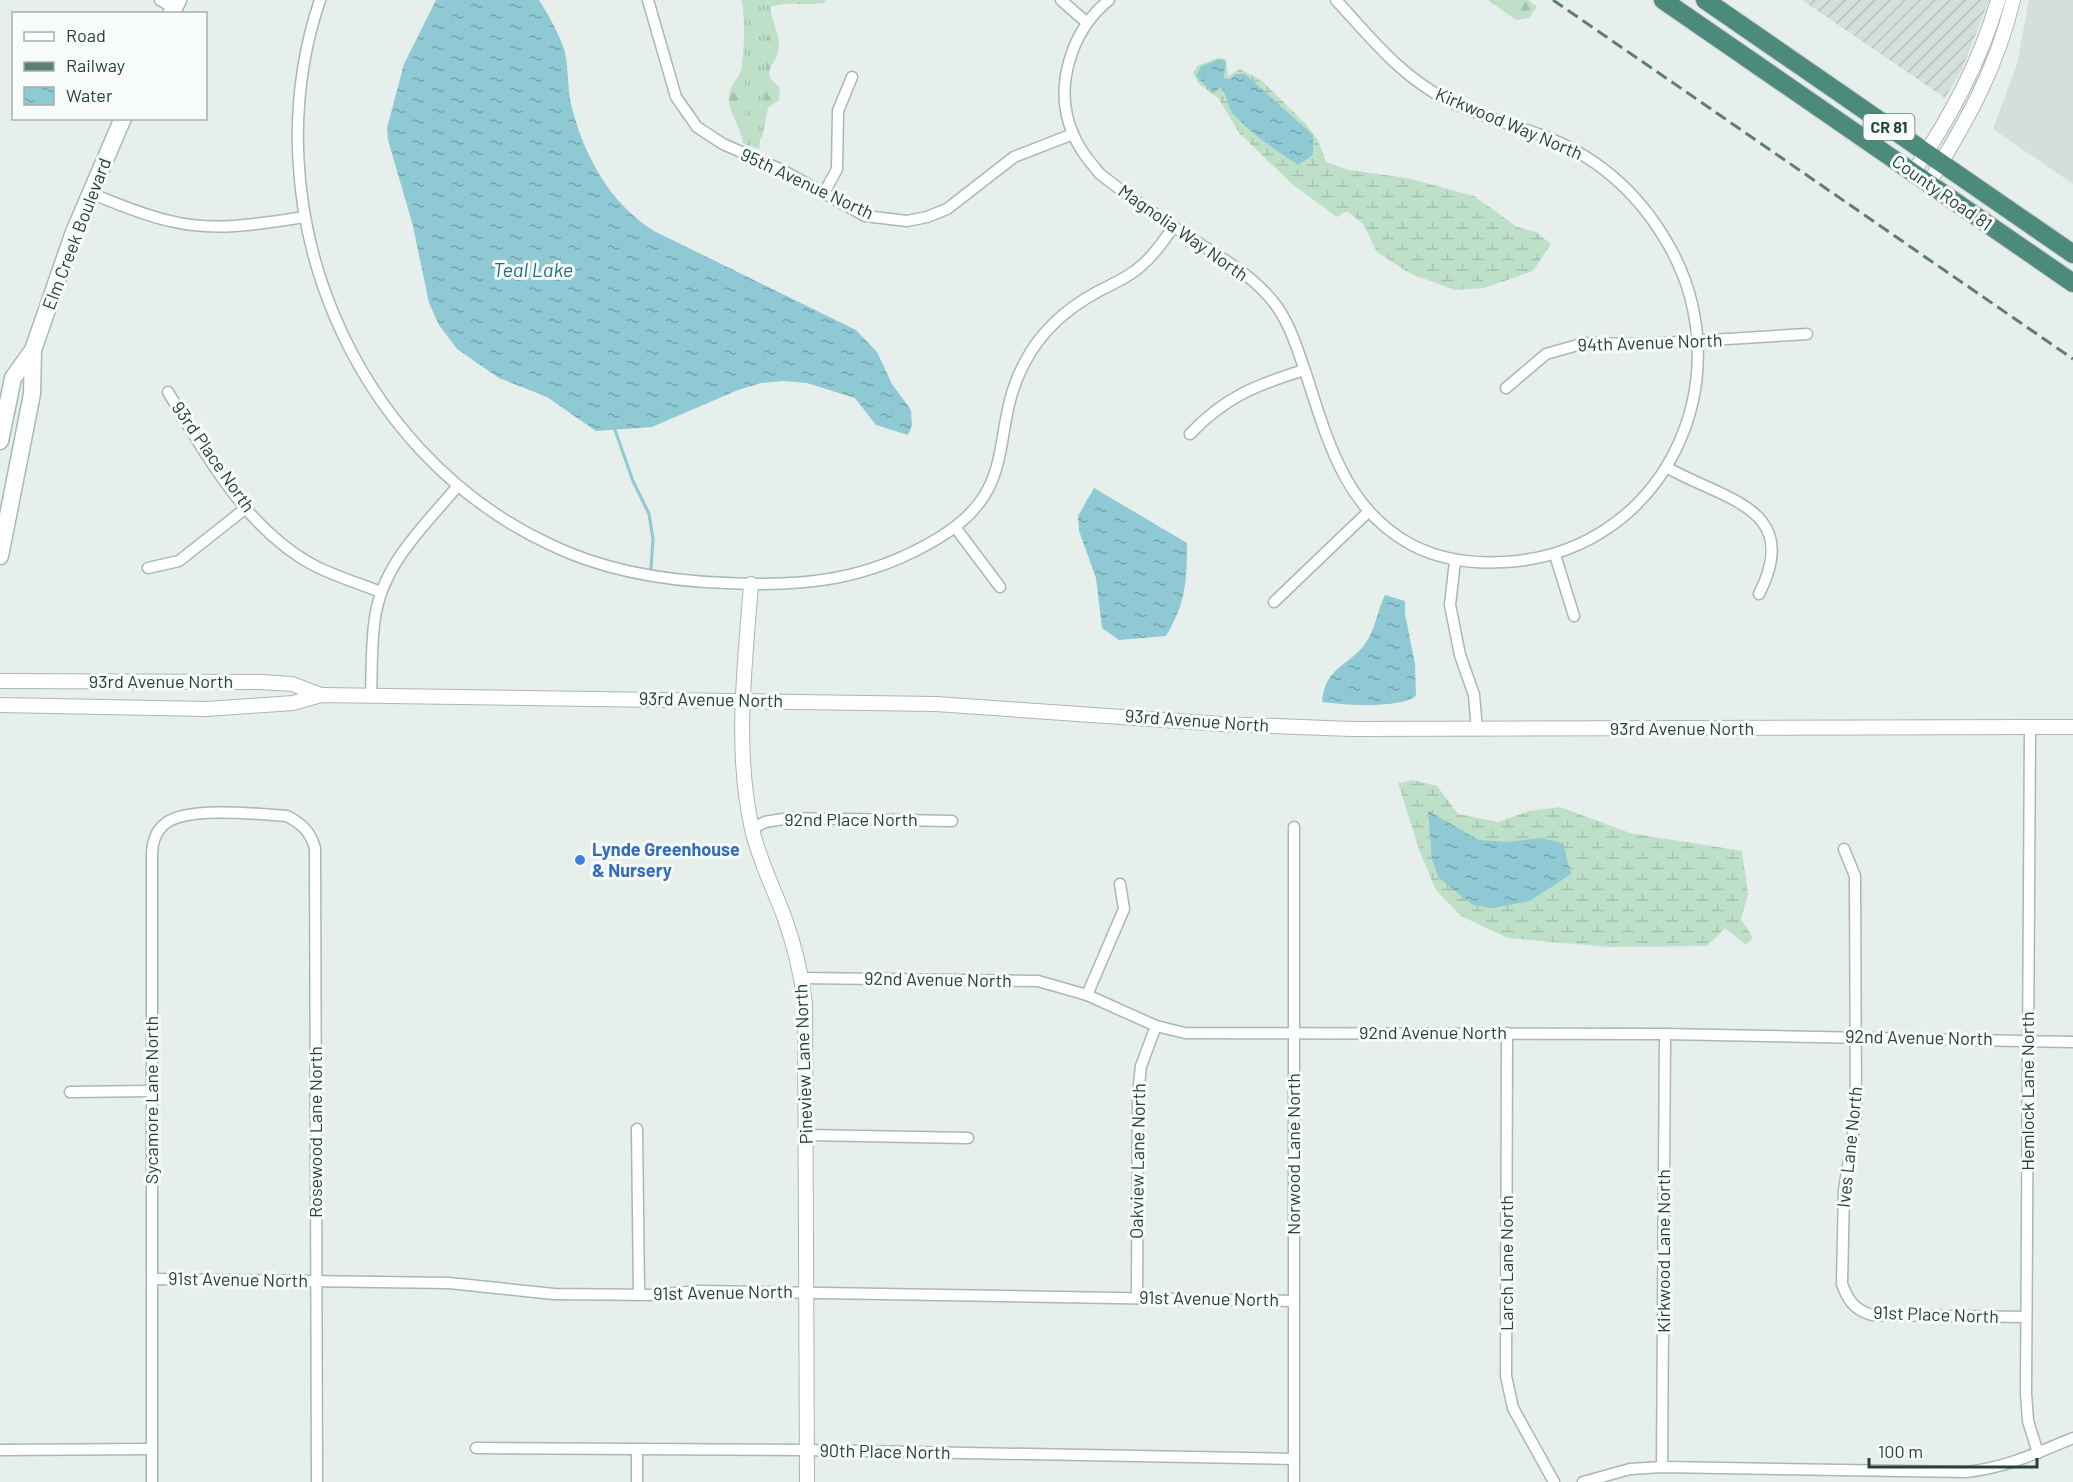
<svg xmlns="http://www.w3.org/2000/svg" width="2073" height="1482" font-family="Barlow,sans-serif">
<defs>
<pattern id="industrial-furrows" width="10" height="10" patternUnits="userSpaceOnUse" patternTransform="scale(1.5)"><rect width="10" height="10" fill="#d4dfda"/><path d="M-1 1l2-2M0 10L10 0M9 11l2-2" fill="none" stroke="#b6c1bc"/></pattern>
<pattern id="forest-firs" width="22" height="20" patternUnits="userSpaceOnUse" patternTransform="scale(1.5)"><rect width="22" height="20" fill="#bfe0c8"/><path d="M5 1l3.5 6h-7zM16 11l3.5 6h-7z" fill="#a4c1ad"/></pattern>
<pattern id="wetland-marsh" width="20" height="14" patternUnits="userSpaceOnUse" patternTransform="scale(1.5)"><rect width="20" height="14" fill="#bfe0c8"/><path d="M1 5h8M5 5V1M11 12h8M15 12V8" fill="none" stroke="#a4c1ad"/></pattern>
<pattern id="park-tufts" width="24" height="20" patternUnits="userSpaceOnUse" patternTransform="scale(1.5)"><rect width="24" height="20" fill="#bfe0c8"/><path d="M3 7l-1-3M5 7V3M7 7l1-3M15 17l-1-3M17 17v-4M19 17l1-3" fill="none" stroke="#a4c1ad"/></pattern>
<pattern id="water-ripples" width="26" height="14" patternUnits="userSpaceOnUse" patternTransform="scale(1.5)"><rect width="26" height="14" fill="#8ec9d4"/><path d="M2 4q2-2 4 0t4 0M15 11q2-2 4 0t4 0" fill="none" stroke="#74a5ad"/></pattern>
</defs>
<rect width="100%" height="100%" fill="#e6efeb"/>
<path fill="#d4dfda" d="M2029 0H2073V184L1993 129 2017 64Z"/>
<path fill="url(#industrial-furrows)" d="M1802 0H1989L1962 69 1945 98Z"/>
<g fill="url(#forest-firs)">
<path d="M741 0H826L824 3C806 6 789 1 770 7 771 17 780 38 779 45 779 67 756 68 780 88L779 100 768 108 762 138 753 136 750 146 743 143C741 126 727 112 729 95 730 84 739 79 741 70 744 56 746 12 741 0Z"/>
<path d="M1488 0H1528L1537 7 1529 18 1516 20Z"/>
</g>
<g fill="url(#wetland-marsh)">
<path d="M1218 58 1226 60 1228 76 1240 69 1261 80 1304 122 1318 140 1326 162 1349 170 1407 178 1474 196 1517 227 1536 232 1551 244 1533 271 1484 288 1455 290 1411 274 1377 252 1363 224 1347 211 1337 217 1292 184 1240 134 1218 98 1199 84 1193 73 1197 66Z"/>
<path d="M1413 780 1437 786 1458 814 1498 822 1529 811 1560 807 1630 833 1742 851 1748 894 1741 919 1753 938 1746 945 1725 928 1707 946 1610 947 1508 938 1461 916 1436 890 1420 852 1398 783Z"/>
</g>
<path fill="url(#park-tufts)" d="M744 0H783L769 6 764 116 759 149 746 144Z"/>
<g fill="url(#water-ripples)">
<path d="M436 0H539C549 16 558 32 564 49 569 66 567 86 571 104 583 154 610 204 654 231L856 330 877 352 892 384 911 410 912 425 908 435 876 425 855 398 807 383 783 381 761 383 738 390 652 427 596 431 547 397 499 378 457 349 439 325 429 303 413 226 388 140 387 128 404 64Z"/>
<path d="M1217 60 1226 62 1224 78 1230 79 1236 74H1245L1313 135V155L1298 165C1276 150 1249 133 1232 112 1226 104 1228 93 1220 88L1213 93 1196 76 1201 66Z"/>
<path d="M1094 488 1187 543C1187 580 1186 603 1166 636L1119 640 1102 628 1096 578 1079 531 1078 516Z"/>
<path d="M1385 595 1405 601V614L1415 664 1416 696C1399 709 1343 705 1322 702 1325 664 1352 667 1368 639 1375 628 1378 609 1385 595Z"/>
<path d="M1428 811 1479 840 1506 842 1540 838 1563 843 1571 874 1530 901 1492 908 1473 905 1439 878 1432 859Z"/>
</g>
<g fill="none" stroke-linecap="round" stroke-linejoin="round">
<path stroke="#8ec9d4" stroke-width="3" d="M615 430 633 481 649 514 653 539 651 568"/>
<g stroke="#a8b8b2" stroke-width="13">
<g id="minor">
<path d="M160 0 173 8"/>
<path d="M320 0C250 207 351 451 549 544 604 571 666 581 726 583 805 587 868 580 937 539 1023 488 987 432 1025 362 1041 331 1066 309 1097 292 1112 284 1128 278 1141 266 1154 255 1164 241 1173 227"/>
<path d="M648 0 676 97 697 127 723 144 782 170 865 216 907 221 927 217 947 209 1014 157 1073 134"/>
<path d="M1061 0 1086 22"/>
<path d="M1109 0C1071 31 1052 89 1074 136 1080 150 1090 162 1100 174 1129 197 1159 217 1189 237 1220 257 1253 275 1275 304 1290 324 1297 348 1305 371 1327 438 1344 509 1412 545 1441 560 1472 564 1504 562 1664 554 1746 379 1668 244 1638 192 1595 154 1538 134 1508 123 1477 115 1449 101 1401 77 1371 38 1336 0"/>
<path d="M90 193C116 203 142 215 170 221 214 232 260 224 304 217"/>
<path d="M824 193 837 169 838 111 852 77"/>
<path d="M1506 388 1546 354 1585 343 1646 344 1807 334"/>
<path d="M168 392C207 456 248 532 317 567 338 577 360 584 381 592"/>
<path d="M1190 434C1225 397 1256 385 1304 370"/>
<path d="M1668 468C1724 500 1803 508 1759 594"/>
<path d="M955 527 1000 587"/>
<path d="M1555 555 1574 616"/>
<path d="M1455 561 1450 605 1460 655 1474 695 1477 730"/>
<path d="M148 568 179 561 246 508"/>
<path d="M1274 602 1368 512"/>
<path d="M371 696C372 670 371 643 375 618 382 565 424 526 457 487"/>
<path d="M2030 727 2026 1393 2028 1421 2038 1453"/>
<path d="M1294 827V1482"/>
<path d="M752 829 765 822 789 818 952 821"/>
<path d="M1844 849 1855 876 1856 1116 1844 1190 1842 1284C1848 1301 1855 1310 1872 1315L2026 1317"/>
<path d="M802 978 1038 981 1087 995 1156 1026 1185 1033 1665 1034 2073 1042"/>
<path d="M1087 995 1124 909 1120 884"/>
<path d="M1507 1033 1506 1376 1513 1408 1554 1482"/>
<path d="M70 1092 151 1091"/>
<path d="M637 1129 639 1294"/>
<path d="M806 1135 968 1138"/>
<path d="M154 1279 449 1283 554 1294 654 1295 698 1291 1294 1301"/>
<path d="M1137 1298 1138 1094 1141 1066 1156 1026"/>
<path d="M476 1448 806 1450 1294 1459"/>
<path d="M0 1450 152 1449"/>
<path d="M1662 1467 1665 1034"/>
<path d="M152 1482V856C152 843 155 831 166 823 188 806 259 814 287 816 302 824 310 831 315 848L317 1482"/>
<path d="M637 1482V1450"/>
<path d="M1583 1482 1630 1469 1662 1467 1966 1472C2005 1468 2037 1453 2073 1438"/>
</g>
</g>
<g stroke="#a8b8b2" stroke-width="16">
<g id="tertiary">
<path d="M1913 173C1949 119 1980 63 1998 0"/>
<path d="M1929 183C1966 122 1996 71 2013 0"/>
<path d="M751 584C745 666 734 748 752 829 759 860 774 889 785 919 795 947 801 973 805 1003L807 1482"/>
<path d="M0 681 261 682 292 684 321 695"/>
<path d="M0 705 207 709 293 703 321 695 936 704 1221 724 1352 729 2073 727"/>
</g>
</g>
<g stroke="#a4bbb3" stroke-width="19">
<g id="secondary">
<path d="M171 14 178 0"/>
<path d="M0 441 13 378 33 350 74 232 123 118"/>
<path d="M0 556 32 394 33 350"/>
</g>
</g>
<g stroke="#c2cac8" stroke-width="20">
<g id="trunk">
<path d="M1663 0 2073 283"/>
<path d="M1705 0 2073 254"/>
</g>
</g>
<use href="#minor" stroke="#fff" stroke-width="10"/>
<use href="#tertiary" stroke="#fff" stroke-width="14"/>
<use href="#secondary" stroke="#fff" stroke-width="16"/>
<use href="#trunk" stroke="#4c8a7c" stroke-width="18"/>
<path stroke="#5f7d75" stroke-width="3" stroke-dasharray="12 6" stroke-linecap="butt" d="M1553 0 2073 359"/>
</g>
<circle fill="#3f7fe0" stroke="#f7fbf9" stroke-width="2" cx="580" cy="860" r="6"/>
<g text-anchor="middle" stroke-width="6" stroke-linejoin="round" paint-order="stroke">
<rect fill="#f7fbf9" stroke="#637a73" stroke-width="1.5" x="1863.5" y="114" width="51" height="26" rx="4.5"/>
<g font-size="16" font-weight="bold" fill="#24423a">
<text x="1889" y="133">CR 81</text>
</g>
<g font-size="18" fill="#24423a" stroke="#f7fbf9">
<text transform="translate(1509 124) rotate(23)" y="6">Kirkwood Way North</text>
<text transform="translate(807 184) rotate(25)" y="6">95th Avenue North</text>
<text transform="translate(1942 193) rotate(35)" y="6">County Road 81</text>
<text transform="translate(1183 233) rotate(35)" y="6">Magnolia Way North</text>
<text transform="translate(77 234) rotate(-69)" y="6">Elm Creek Boulevard</text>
<text transform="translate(1650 343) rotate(-2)" y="6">94th Avenue North</text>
<text transform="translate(213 457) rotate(55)" y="6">93rd Place North</text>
<text x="161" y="688">93rd Avenue North</text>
<text transform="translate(711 700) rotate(1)" y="6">93rd Avenue North</text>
<text transform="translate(1197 721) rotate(4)" y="6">93rd Avenue North</text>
<text x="1682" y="735">93rd Avenue North</text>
<text x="851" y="826">92nd Place North</text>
<text transform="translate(938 980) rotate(1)" y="6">92nd Avenue North</text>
<text x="1433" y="1039">92nd Avenue North</text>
<text transform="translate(1919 1038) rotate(1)" y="6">92nd Avenue North</text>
<text transform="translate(804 1064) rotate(-92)" y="6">Pineview Lane North</text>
<text transform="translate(2028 1091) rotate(-90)" y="6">Hemlock Lane North</text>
<text transform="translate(152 1100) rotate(-90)" y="6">Sycamore Lane North</text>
<text transform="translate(316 1132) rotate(-90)" y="6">Rosewood Lane North</text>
<text transform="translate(1850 1147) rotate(-84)" y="6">Ives Lane North</text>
<text transform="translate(1294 1154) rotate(-90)" y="6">Norwood Lane North</text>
<text transform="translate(1138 1161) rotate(-89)" y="6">Oakview Lane North</text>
<text transform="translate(1664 1251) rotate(-90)" y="6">Kirkwood Lane North</text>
<text transform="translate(1507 1263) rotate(-90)" y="6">Larch Lane North</text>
<text transform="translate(238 1280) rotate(1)" y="6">91st Avenue North</text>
<text transform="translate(723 1293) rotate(-1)" y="6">91st Avenue North</text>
<text transform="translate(1209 1299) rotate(1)" y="6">91st Avenue North</text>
<text transform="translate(1936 1315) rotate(2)" y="6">91st Place North</text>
<text transform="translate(885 1452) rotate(1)" y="6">90th Place North</text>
</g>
<g font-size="18" font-weight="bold" fill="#366cbe" stroke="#f7fbf9" text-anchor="start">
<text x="592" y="856">Lynde Greenhouse<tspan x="592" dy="21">&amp; Nursery</tspan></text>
</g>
<g font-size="20" font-style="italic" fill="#1c6f80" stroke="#f7fbf9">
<text x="533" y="277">Teal Lake</text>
</g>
</g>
<rect x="12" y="12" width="195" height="108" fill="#f7fbf9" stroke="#a3b1ad" stroke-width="1.5"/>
<rect x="24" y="32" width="30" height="9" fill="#ffffff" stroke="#a3b1ad" stroke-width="1.5"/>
<text x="66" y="42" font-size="18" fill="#24423a">Road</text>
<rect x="24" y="62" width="30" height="9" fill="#5f7d75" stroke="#a3b1ad" stroke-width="1.5"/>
<text x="66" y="72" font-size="18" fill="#24423a">Railway</text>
<rect x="24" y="87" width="30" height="18" fill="url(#water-ripples)" stroke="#a3b1ad" stroke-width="1.5"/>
<text x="66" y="102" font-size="18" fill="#24423a">Water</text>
<path d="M1869 1458v9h168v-9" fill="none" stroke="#24423a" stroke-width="3"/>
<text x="1878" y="1458" font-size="18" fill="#24423a" stroke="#f7fbf9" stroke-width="4.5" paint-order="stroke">100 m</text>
</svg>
